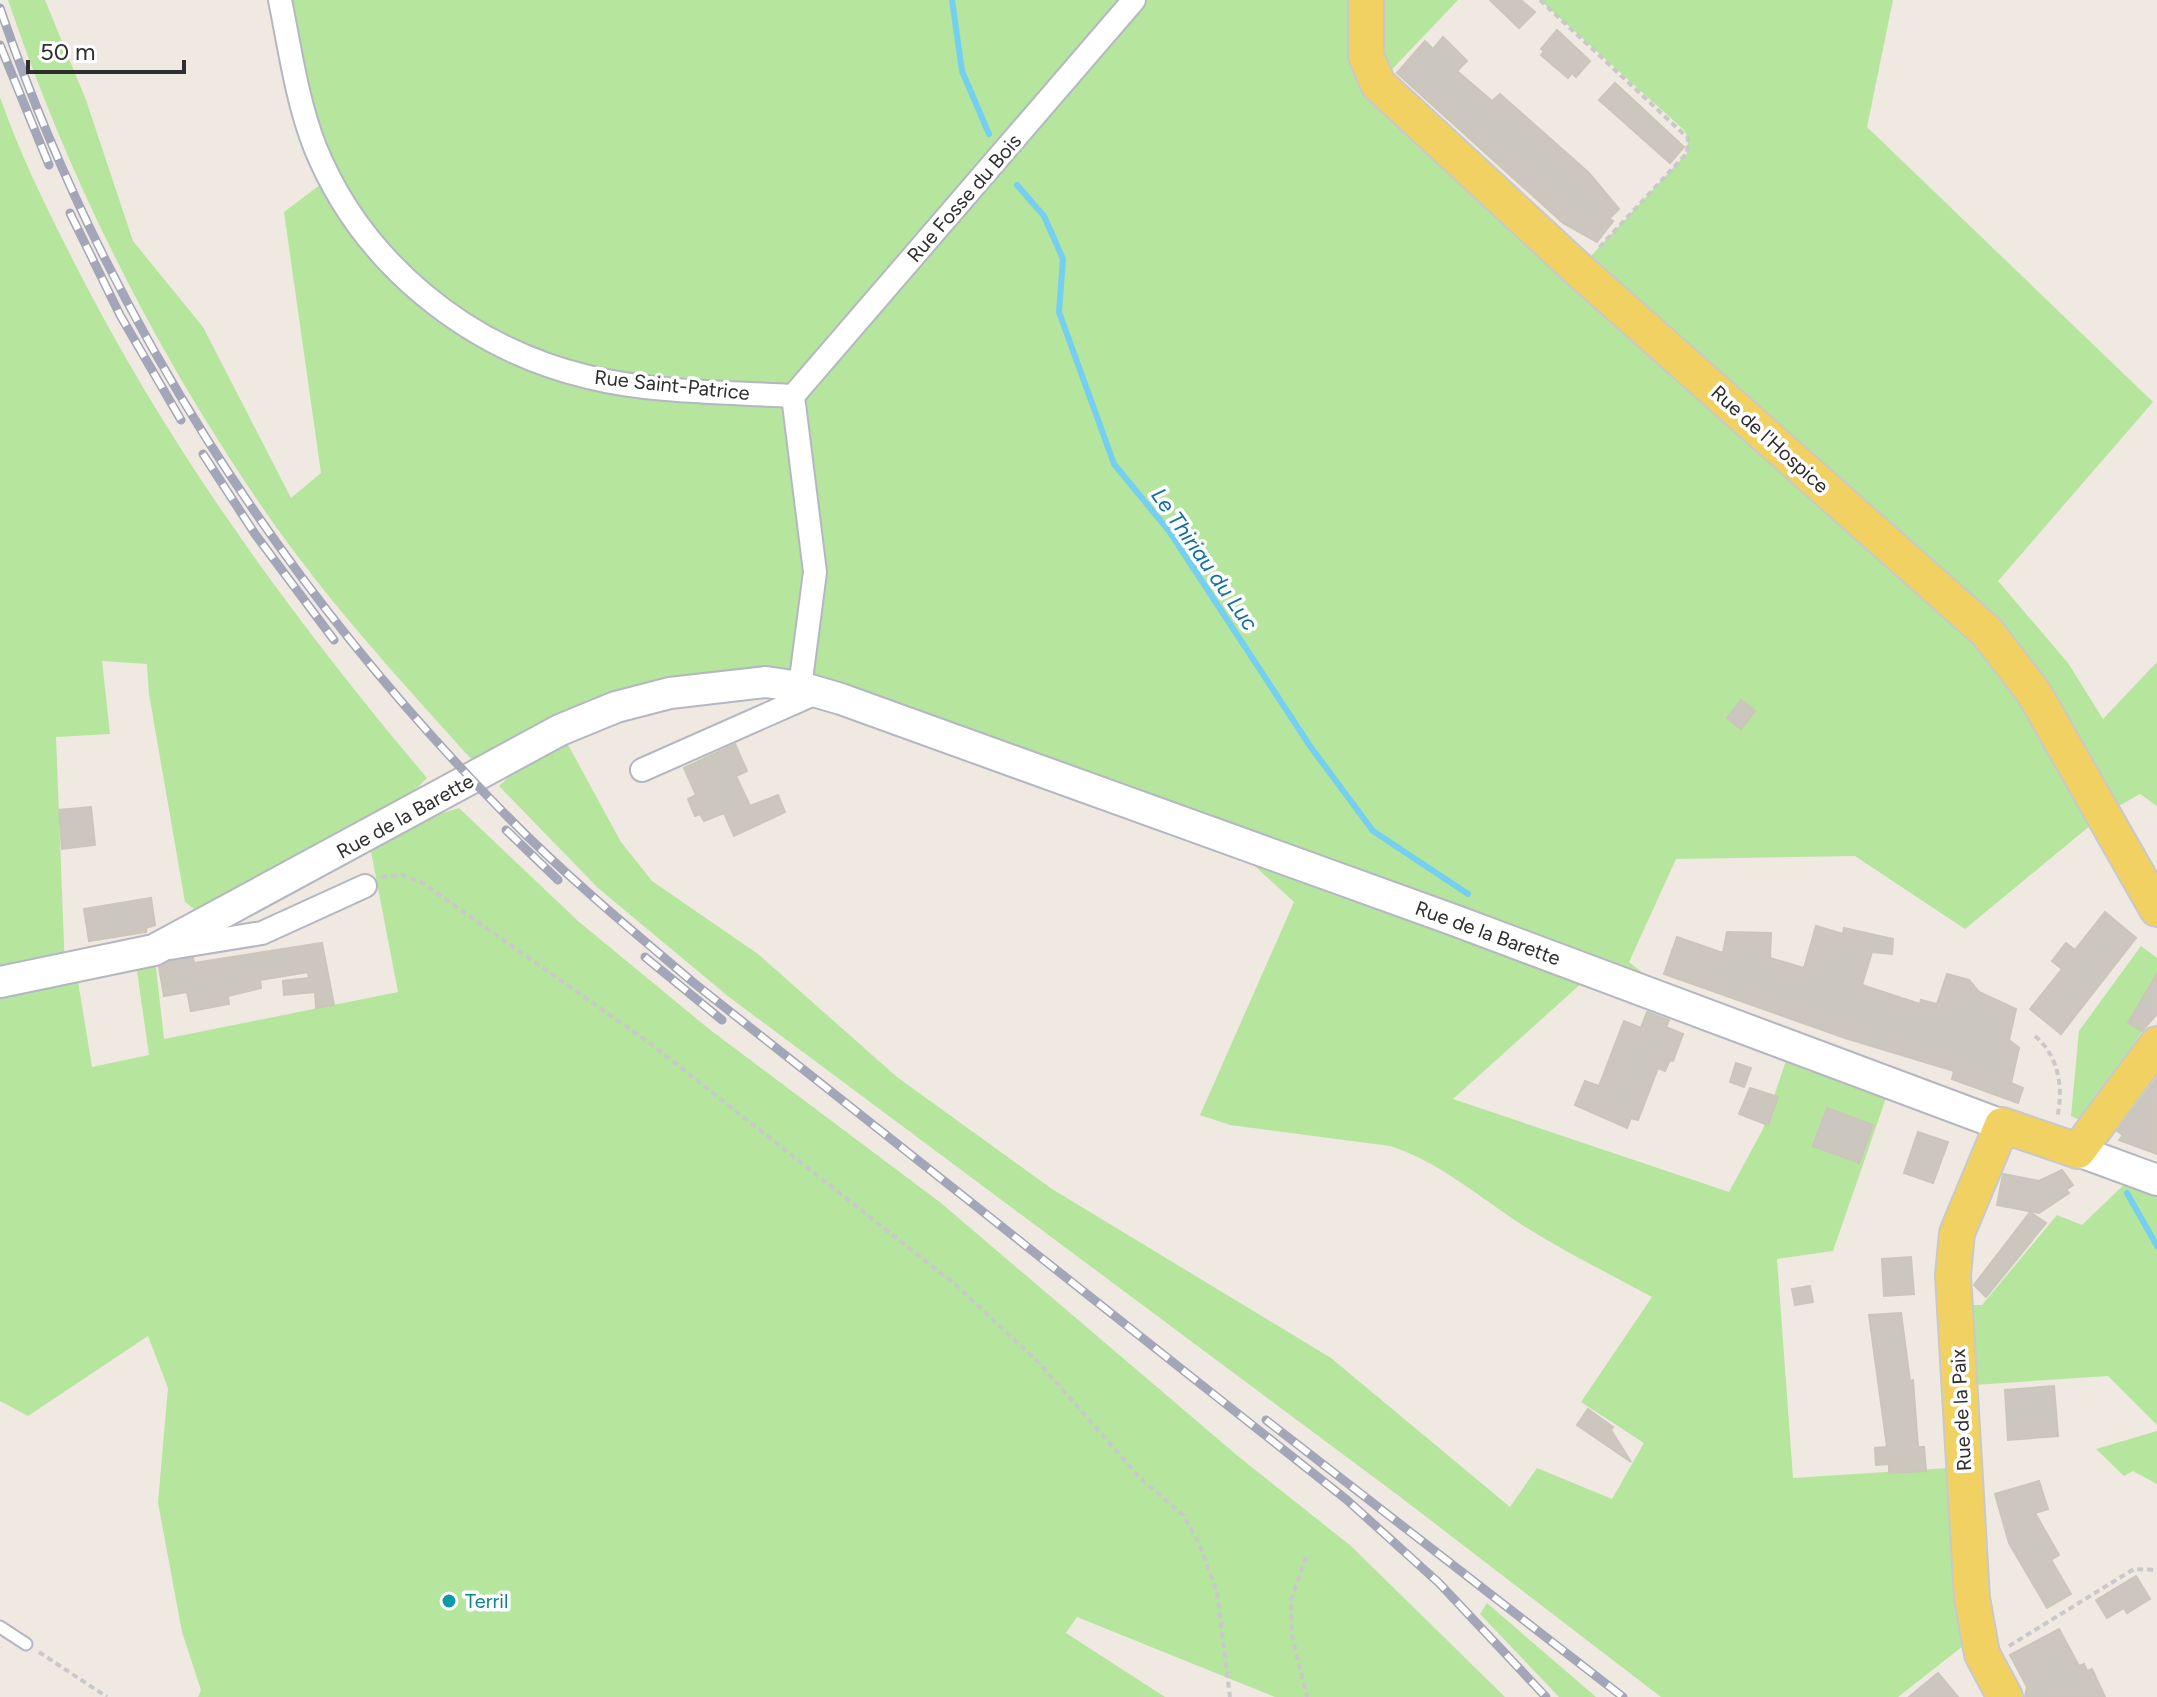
<svg xmlns="http://www.w3.org/2000/svg" width="2157" height="1697" font-family="Figtree,sans-serif">
<rect width="100%" height="100%" fill="#efe9e1"/>
<g fill="#b6e59e" fill-rule="evenodd">
<path d="M8 0H45L86 100 133 241 203 327 291 498 321 473 284 212 329 178 280 0H1458L1378 84 1578 270 1687 153 1688 138 1684 130 1540 0H1893L1867 127 2153 402 1998 581 2068 663 2103 719 2157 662V806L2140 794 2103 815 1965 929 1855 856 1676 859 1629 962 1682 1005 1594 972 1453 1099 1729 1192 1763 1129 1791 1046 1886 1098 1833 1251 1777 1259 1793 1478 1964 1467 1977 1635 1898 1697H1661L1399 1496 729 997 598 888 499 786 558 732 473 761C401 681 328 602 267 514 158 357 69 181 8 0ZM766 682 1223 837 1294 902 1200 1115 1230 1125 1390 1146C1441 1162 1482 1200 1527 1228 1567 1253 1610 1274 1652 1297L1581 1402 1644 1443 1612 1499 1537 1468 1510 1507 1331 1358 1052 1189 897 1077 758 954 652 881 621 842 560 730Z"/>
<path d="M0 97C20 155 49 213 77 268 172 454 293 619 427 778L370 835 459 808 578 921 709 1029 941 1203 1239 1457 1351 1546 1505 1697H1275L1077 1617 1066 1633 1165 1697H198L201 1690 182 1632 158 1503 168 1388 148 1336 28 1416 0 1401ZM102 661 147 664 149 694 185 902 212 922 368 836 398 992 164 1039 154 950 135 957 149 1055 92 1067 76 969 65 970 56 737 110 734Z"/>
<path d="M2141 946 2157 958V1009L2082 1121 2071 1116 2079 1031Z"/>
<path d="M2137 1172 2157 1180V1425L2108 1376 1974 1385 1968 1305H1982L2057 1215 2082 1225Z"/>
<path d="M2157 1431V1484L2133 1471 2124 1476 2096 1449Z"/>
<path d="M1487 1603 1596 1697H1559L1480 1614Z"/>
</g>
<g fill="none" stroke-linecap="round" stroke-linejoin="round">
<g stroke="#75cff0" stroke-width="6">
<path d="M952 0 962 71 989 134"/>
<path d="M1017 185 1044 216 1063 259 1059 312 1114 464 1169 531 1310 746 1373 831 1468 894"/>
<path d="M2127 1193 2157 1246"/>
</g>
</g>
<g fill="#cbc7bf" stroke="#cbc5ba" stroke-width="2">
<path d="M1490 0H1521L1535 12 1519 28Z"/>
<path d="M1557 30 1590 61 1576 77 1572 73 1568 78 1541 55 1544 51 1541 49Z"/>
<path d="M1443 37 1467 61 1457 71 1492 101 1500 94 1589 173 1619 209 1609 219 1613 221 1597 242 1563 223 1397 73 1425 41 1433 49Z"/>
<path d="M1615 83 1684 147 1670 163 1599 100Z"/>
<path d="M1741 700 1755 711 1741 729 1727 718Z"/>
<path d="M735 744 747 771 736 776 750 806 778 795 785 812 734 836 724 813 704 821 700 814 695 816 688 799 696 795 684 768Z"/>
<path d="M91 807 95 845 62 849 59 810Z"/>
<path d="M151 898 155 925 146 928V932L89 941 84 909Z"/>
<path d="M2105 912 2136 938 2061 1034 2030 1009 2062 969 2052 961 2066 943 2075 950Z"/>
<path d="M1816 926 1843 934 1844 928 1893 939 1892 954 1872 952 1862 985 1920 1004 1921 1000 1937 1004 1947 974 1969 980 1979 992 2016 1009 2009 1040 2019 1048 2011 1083 2023 1088 2018 1103 1952 1079 1954 1071 1845 1038 1664 974 1677 937 1723 953 1727 932 1771 933 1770 958 1804 968Z"/>
<path d="M322 943 334 1005 316 1008 315 992 284 995 283 981 309 978 308 972 260 980 261 988 228 996 229 1004 191 1011 187 992 164 996 159 967 169 962 193 958 194 963Z"/>
<path d="M2157 974V1014L2142 1031 2128 1023Z"/>
<path d="M1647 1012 1669 1020 1666 1027 1683 1034 1673 1061 1670 1060 1665 1071 1658 1068 1638 1120 1631 1118 1627 1128 1575 1105 1585 1081 1599 1086 1624 1021 1641 1028Z"/>
<path d="M1736 1063 1751 1068 1744 1087 1730 1082Z"/>
<path d="M2157 1078V1154L2119 1140 2123 1135 2117 1131Z"/>
<path d="M1750 1088 1778 1097 1768 1125 1739 1114Z"/>
<path d="M1827 1108 1873 1125 1859 1163 1813 1146Z"/>
<path d="M1918 1132 1948 1142 1933 1183 1904 1173Z"/>
<path d="M2062 1170 2073 1185 2066 1190 2069 1193 2039 1213 1997 1205 2003 1174 2039 1181Z"/>
<path d="M2030 1212 2046 1223 1986 1297 1974 1285Z"/>
<path d="M1911 1257 1914 1294 1884 1296 1882 1259Z"/>
<path d="M1810 1286 1813 1302 1795 1305 1792 1289Z"/>
<path d="M1901 1313 1910 1381 1913 1380 1918 1447H1924L1926 1471 1889 1473V1464L1876 1465 1875 1448 1887 1447 1869 1315Z"/>
<path d="M2054 1386 2058 1436 2008 1440 2005 1390Z"/>
<path d="M1588 1409 1613 1427 1611 1430 1631 1462 1577 1425Z"/>
<path d="M2039 1481 2048 1509 2035 1513 2059 1555 2051 1560 2071 1594 2047 1608 2009 1543 1995 1494Z"/>
<path d="M2136 1576 2150 1599 2127 1613 2124 1608 2107 1618 2096 1600Z"/>
<path d="M2059 1629 2079 1666 2084 1664 2087 1671 2092 1669 2105 1697H2025L2027 1687 2010 1655Z"/>
<path d="M1938 1673 1958 1697H1909Z"/>
</g>
<g fill="none" stroke-linecap="round" stroke-linejoin="round">
<g stroke="#b4b7c1" stroke-width="15">
<path id="lane" d="M0 1627 26 1644"/>
</g>
<g stroke="#b4b7c1" stroke-width="26">
<g id="street">
<path d="M280 0C290 49 297 101 315 147 362 263 467 348 588 377 653 393 726 392 793 396"/>
<path d="M793 396 1134 0"/>
<path d="M793 396 815 572 800 687"/>
<path d="M642 770 816 693"/>
<path d="M170 948 262 933 365 886"/>
</g>
</g>
<g stroke="#b4b7c1" stroke-width="34">
<g id="secondary">
<path d="M0 982 154 950 560 730 616 707 670 693 766 682 800 687 841 699 1451 919 2002 1125"/>
<path d="M2078 1151 2157 1180"/>
</g>
</g>
<g stroke="#c9c9c9" stroke-width="38">
<g id="primary">
<path d="M1366 0V56L1378 84 1579 270 1987 632 2034 693 2157 909"/>
<path d="M2005 1697 1982 1654 1972 1598 1953 1275 1957 1233 2002 1125 2078 1151 2157 1044"/>
</g>
</g>
<g stroke="#c9c9c9" stroke-width="4" stroke-dasharray="6 4" stroke-linecap="butt">
<path d="M1540 0 1688 138 1687 153 1597 250"/>
<path d="M381 877 402 875 421 882 651 1044 956 1285 1040 1364 1141 1479 1183 1515 1200 1546 1217 1592 1230 1697"/>
<path d="M2035 1036C2059 1056 2064 1089 2057 1118"/>
<path d="M1306 1557 1291 1600 1292 1636 1307 1697"/>
<path d="M2009 1646 2134 1569 2157 1570"/>
<path d="M39 1652 107 1697"/>
</g>
<use href="#lane" stroke="#fff" stroke-width="11"/>
<use href="#street" stroke="#fff" stroke-width="22"/>
<use href="#secondary" stroke="#fff" stroke-width="30"/>
<use href="#primary" stroke="#f2d163" stroke-width="34"/>
<g stroke="#a3a6b8" stroke-width="9">
<g id="rail">
<path d="M0 8C103 312 282 588 507 816 566 876 630 929 694 983L1347 1500 1439 1583 1546 1697"/>
<path d="M0 45 49 165"/>
<path d="M70 213 120 315 181 420"/>
<path d="M203 454 255 534 334 640"/>
<path d="M506 830 558 880"/>
<path d="M645 957 722 1020"/>
<path d="M1266 1420 1623 1697"/>
</g>
</g>
<use href="#rail" stroke="#fff" stroke-width="6" stroke-dasharray="18" stroke-linecap="butt"/>
</g>
<circle fill="#0f9aa8" stroke="#fff" stroke-width="3" cx="449" cy="1601" r="8"/>
<g text-anchor="middle" stroke-width="7" stroke-linejoin="round" paint-order="stroke">
<g font-size="20" fill="#2e2e2e" stroke="#fff">
<text transform="translate(964 198) rotate(-49)" y="7">Rue Fosse du Bois</text>
<text transform="translate(672 385) rotate(6)" y="7">Rue Saint-Patrice</text>
<text transform="translate(1770 439) rotate(42)" y="7">Rue de l'Hospice</text>
<text transform="translate(405 816) rotate(-29)" y="7">Rue de la Barette</text>
<text transform="translate(1488 933) rotate(20)" y="7">Rue de la Barette</text>
<text transform="translate(1961 1410) rotate(-93)" y="7">Rue de la Paix</text>
</g>
<g font-size="20" fill="#0d838f" stroke="#fff" text-anchor="start">
<text x="465" y="1608">Terril</text>
</g>
<g font-size="22" font-style="italic" fill="#0d6fa3" stroke="#fff">
<text transform="translate(1205 559) rotate(55)" y="8">Le Thiriau du Luc</text>
</g>
</g>
<path d="M28 60v12h156v-12" fill="none" stroke="#2e2e2e" stroke-width="4"/>
<text x="40" y="60" font-size="24" fill="#2e2e2e" stroke="#ffffff" stroke-width="6" paint-order="stroke">50 m</text>
</svg>
